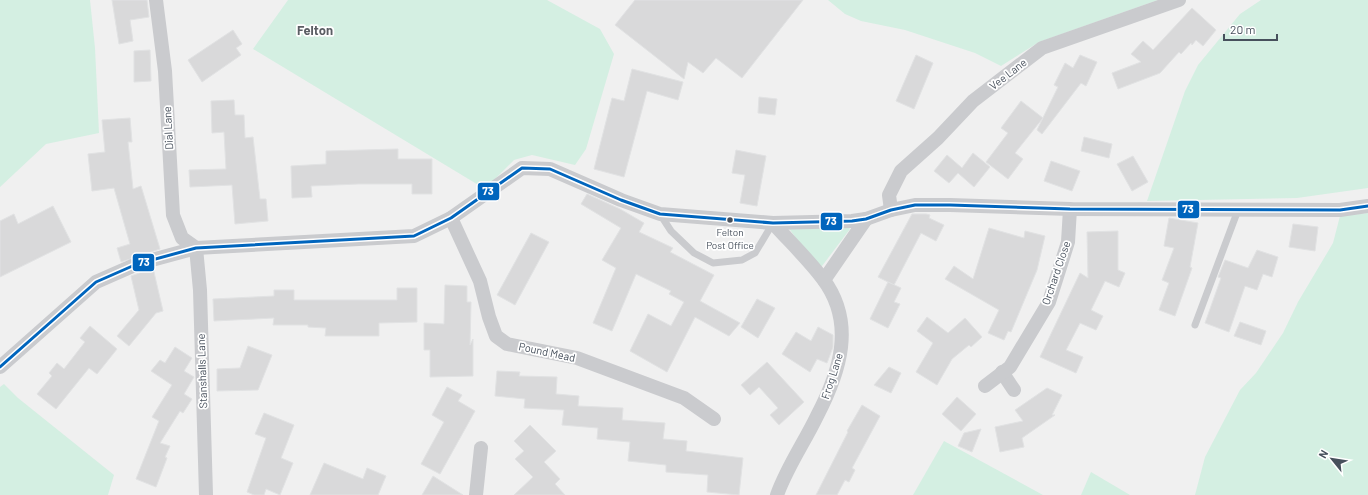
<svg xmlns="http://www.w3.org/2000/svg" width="1368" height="495" font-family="Barlow,sans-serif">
<rect width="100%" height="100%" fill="#f0f0f0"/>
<g fill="#d4efe2">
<path d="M0 0H90L95 48 99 133 46 144 0 187Z"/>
<path d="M288 0H547L600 29 614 54 586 149 575 165 532 155 521 158 514 160 485 189 253 49Z"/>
<path d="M828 0H1158L1039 42 1001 66 975 53 905 30 861 21 845 14Z"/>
<path d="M1261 0H1368V188L1297 198 1147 201 1185 91 1198 65 1240 14Z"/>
<path d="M1368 213V495H1195L1205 457 1240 390 1256 373 1283 333 1298 302 1333 243 1340 216Z"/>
<path d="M848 226 850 229 819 270 788 227Z"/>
<path d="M4 384 18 398 114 475 108 495H0V387Z"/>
<path d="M944 441 1043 495H913Z"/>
<path d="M1091 472 1130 495H1081Z"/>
</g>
<g fill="#d9d9da" stroke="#e1e2e3">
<path d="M112 0H147L149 17 130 20 133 41 119 44Z"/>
<path d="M635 0H803L742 78 716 58 703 73 688 62 684 79 615 25Z"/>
<path d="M1192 8 1216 30 1203 46 1196 40 1192 45 1191 43 1181 54 1179 52 1160 73 1118 89 1112 73 1141 62 1131 54 1143 41 1153 50Z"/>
<path d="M233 30 242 44 236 48 241 55 202 82 188 60Z"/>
<path d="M150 50 151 81 134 82V51Z"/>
<path d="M916 55 933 63 914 109 896 101Z"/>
<path d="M1080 55 1097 62 1086 86 1081 83 1042 134 1037 130 1058 87 1054 85 1065 63 1073 68Z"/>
<path d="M632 69 683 82 678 100 647 91 624 177 594 169 612 98 624 101Z"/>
<path d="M759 97 777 99 775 115 758 113Z"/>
<path d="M234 100 235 115H244L245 138 253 137 260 199H266L268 221 235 224 232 185 190 187 189 170 226 169 224 132 212 133 211 101Z"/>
<path d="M1021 101 1043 118 1015 153 1023 159 1008 179 986 162 1008 133 1001 128Z"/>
<path d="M130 118 132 142H128L133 189 141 186 160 249 121 262 117 248 130 244 114 188 92 191 88 154 105 152 102 120Z"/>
<path d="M1084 137 1112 144 1109 158 1081 151Z"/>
<path d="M398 149V159H432V194H412V184H358L311 186 312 197 292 198 291 166 326 164V151Z"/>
<path d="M736 150 766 156 757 206 740 203 745 175 732 173Z"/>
<path d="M973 153 990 167 974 187 958 173 949 183 934 171 947 155 962 168Z"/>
<path d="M1133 156 1148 182 1132 191 1117 164Z"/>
<path d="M1051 161 1080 171 1072 191 1044 181Z"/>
<path d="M587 194 620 209 644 223 639 232 673 248 670 252 714 275 700 301 740 323 729 336 695 317 667 372 630 351 648 314 671 326 684 302 669 294 671 291 636 274 612 331 593 323 616 268 602 260 621 228 581 204Z"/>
<path d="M53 206 71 242 0 277V221L14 214 18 224Z"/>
<path d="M912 214H926L930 215 929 218 944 225 936 241 921 233 894 285 878 277Z"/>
<path d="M1169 218 1198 223 1190 267 1192 268 1175 316 1159 310 1169 283 1162 280 1174 248 1164 246Z"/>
<path d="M1293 224 1318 227 1315 251 1289 247Z"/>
<path d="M989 228 1024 238 1025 231 1045 236 1037 270 1011 332 1008 331 1004 340 988 333 999 310 945 279 954 266 973 279Z"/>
<path d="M1118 231V270L1125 273 1119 287 1105 281 1091 310 1103 316 1096 330 1080 323 1066 350 1083 357 1076 373 1040 357 1080 273 1088 278 1087 232Z"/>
<path d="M531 233 549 242 515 305 497 295Z"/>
<path d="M1257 250 1278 257 1272 277 1263 274 1257 290 1245 286 1229 332 1205 323 1221 278 1218 277 1225 260 1248 268Z"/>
<path d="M153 268 163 311 156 313 129 346 117 336 139 310 131 276Z"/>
<path d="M888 282 901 288 894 302 900 304 888 328 870 319Z"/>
<path d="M445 285 467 286V302H471L470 345 473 339V376L430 377V350H424V323L444 324Z"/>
<path d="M397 288H417V322L379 323V336H325L326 328 308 327V325H273L274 318 214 321 213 299 274 296V290H294V300H397Z"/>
<path d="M757 299 775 308 758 338 741 327Z"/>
<path d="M927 317 948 333 965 318 982 337 971 347 969 345 952 359 937 385 916 372 933 343 917 331Z"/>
<path d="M1240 322 1266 331 1261 345 1234 336Z"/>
<path d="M90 326 117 349 97 374 89 368 56 409 37 394 52 376 49 373 57 363 64 369 85 342 80 338Z"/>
<path d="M818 327 833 335V347L827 363 817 359 810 372 782 354 796 332 811 341Z"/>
<path d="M248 346 272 355 258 390 217 391V369L240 368Z"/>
<path d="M175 347 192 358 184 371 194 377 184 394 192 399 183 413 180 411 160 443 170 446 165 457 167 458 156 487 136 479 159 421 152 417 172 385 151 371 160 360 165 363Z"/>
<path d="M767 362 804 402 779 425 770 415 778 408 759 387 750 395 741 385Z"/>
<path d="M889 367 901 373 891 393 874 385Z"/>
<path d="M497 371 520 372 519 376 557 377 556 394 579 396 578 406 623 408 622 420 665 423 663 439 687 441 686 451 743 458 739 495 707 492 708 475 666 472V465L628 461 630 442 597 439 598 428 562 425 564 410 524 408 525 399 495 396Z"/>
<path d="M447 387 462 395 458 401 475 411 440 474 421 464 444 422 432 415Z"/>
<path d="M1047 388 1062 395 1052 415H1055L1022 438 1024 447 1000 452 995 427 1023 421 1015 410Z"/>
<path d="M957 397 976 414 961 431 942 414Z"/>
<path d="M862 405 880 416 852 468 855 470 849 482 845 480 837 495H816L848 432 847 431Z"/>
<path d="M264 413 294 425 281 458 293 463 280 495 266 489 264 495H254L247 492 266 438 255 434Z"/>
<path d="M530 425 556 451 544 462 560 479 555 484 565 495H514L533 477 515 459 524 451 514 441Z"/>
<path d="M981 429 972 452 958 446 964 433Z"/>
<path d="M324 463 363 479 367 468 386 476 378 495H310Z"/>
<path d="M433 476 463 495H422Z"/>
</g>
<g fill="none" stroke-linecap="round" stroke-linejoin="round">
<g stroke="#cacbce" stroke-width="7">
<path d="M660 214 671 231 694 253 713 263 742 260 755 253 773 223"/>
<path d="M1195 325 1238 210"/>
</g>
<g stroke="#cacbce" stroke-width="14">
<path d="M156 0 165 71 173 215 182 238 196 248"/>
<path d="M891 210 889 195 901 171 938 138 973 101 1042 48 1179 0"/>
<path d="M451 218 480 281 489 317 496 336 507 344 577 358 684 398 714 419"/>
<path d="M773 223C789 241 808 259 823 279 856 323 840 372 817 416 804 443 787 467 777 495"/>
<path d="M196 248 200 290 206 495"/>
<path d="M824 280 866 219"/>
<path d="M0 367 96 282 137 264 196 248 414 236 451 218 522 168 550 169 621 200 660 214 773 223 852 221 866 219 891 210 915 205H950L1070 209 1340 210 1368 206"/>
<path d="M1002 372 1014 390"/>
<path d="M985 386 1010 367 1049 302 1068 242 1070 209"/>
<path d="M476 495 481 448"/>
</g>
<g stroke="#fff" stroke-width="6">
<path id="bus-1" d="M0 367 96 282 137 264 196 248 414 236 451 218 522 168 550 169 621 200 660 214 773 223 852 221 866 219 891 210 915 205H950L1070 209 1340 210 1368 206"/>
</g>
<use href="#bus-1" stroke="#0065bd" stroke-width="3"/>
</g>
<circle fill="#47505c" stroke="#fff" stroke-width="1.5" cx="730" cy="220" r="3.5"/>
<g text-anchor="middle" stroke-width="3.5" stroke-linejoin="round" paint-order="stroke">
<g font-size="10" fill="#47505c" stroke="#fff">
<text x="730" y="236">Felton<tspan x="730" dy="13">Post Office</tspan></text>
</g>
<g font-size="11" fill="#47505c" stroke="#fff">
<text transform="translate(1008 74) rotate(-38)" y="4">Vee Lane</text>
<text transform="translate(168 128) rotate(-93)" y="4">Dial Lane</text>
<text transform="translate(1056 273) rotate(-71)" y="4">Orchard Close</text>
<text transform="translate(547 352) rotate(12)" y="4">Pound Mead</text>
<text transform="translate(202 371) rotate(-92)" y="4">Stanshalls Lane</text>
<text transform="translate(832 376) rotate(-72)" y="4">Frog Lane</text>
</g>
<g font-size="13" font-weight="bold" fill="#5b5e64" stroke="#fff">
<text x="315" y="35">Felton</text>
</g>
</g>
<g stroke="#fff" stroke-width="1.5">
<rect x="477" y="182" width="23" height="19" rx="4" fill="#0065bd"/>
<rect x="1177" y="200" width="23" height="19" rx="4" fill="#0065bd"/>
<rect x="820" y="212" width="23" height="19" rx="4" fill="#0065bd"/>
<rect x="132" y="253" width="23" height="19" rx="4" fill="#0065bd"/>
</g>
<g font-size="11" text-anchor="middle" font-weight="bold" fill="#fff">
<text x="488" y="195">73</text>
<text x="1188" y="213">73</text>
<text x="831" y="225">73</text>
<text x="144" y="266">73</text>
</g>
<g transform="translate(1332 459) rotate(300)" stroke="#ffffff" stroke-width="3" paint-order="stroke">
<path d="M0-3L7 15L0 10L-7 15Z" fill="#47505c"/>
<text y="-6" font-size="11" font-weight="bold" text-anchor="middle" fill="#47505c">N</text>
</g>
<path d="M1224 34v6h53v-6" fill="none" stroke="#47505c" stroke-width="2"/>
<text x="1230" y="34" font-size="12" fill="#47505c" stroke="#ffffff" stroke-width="3" paint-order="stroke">20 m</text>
</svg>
